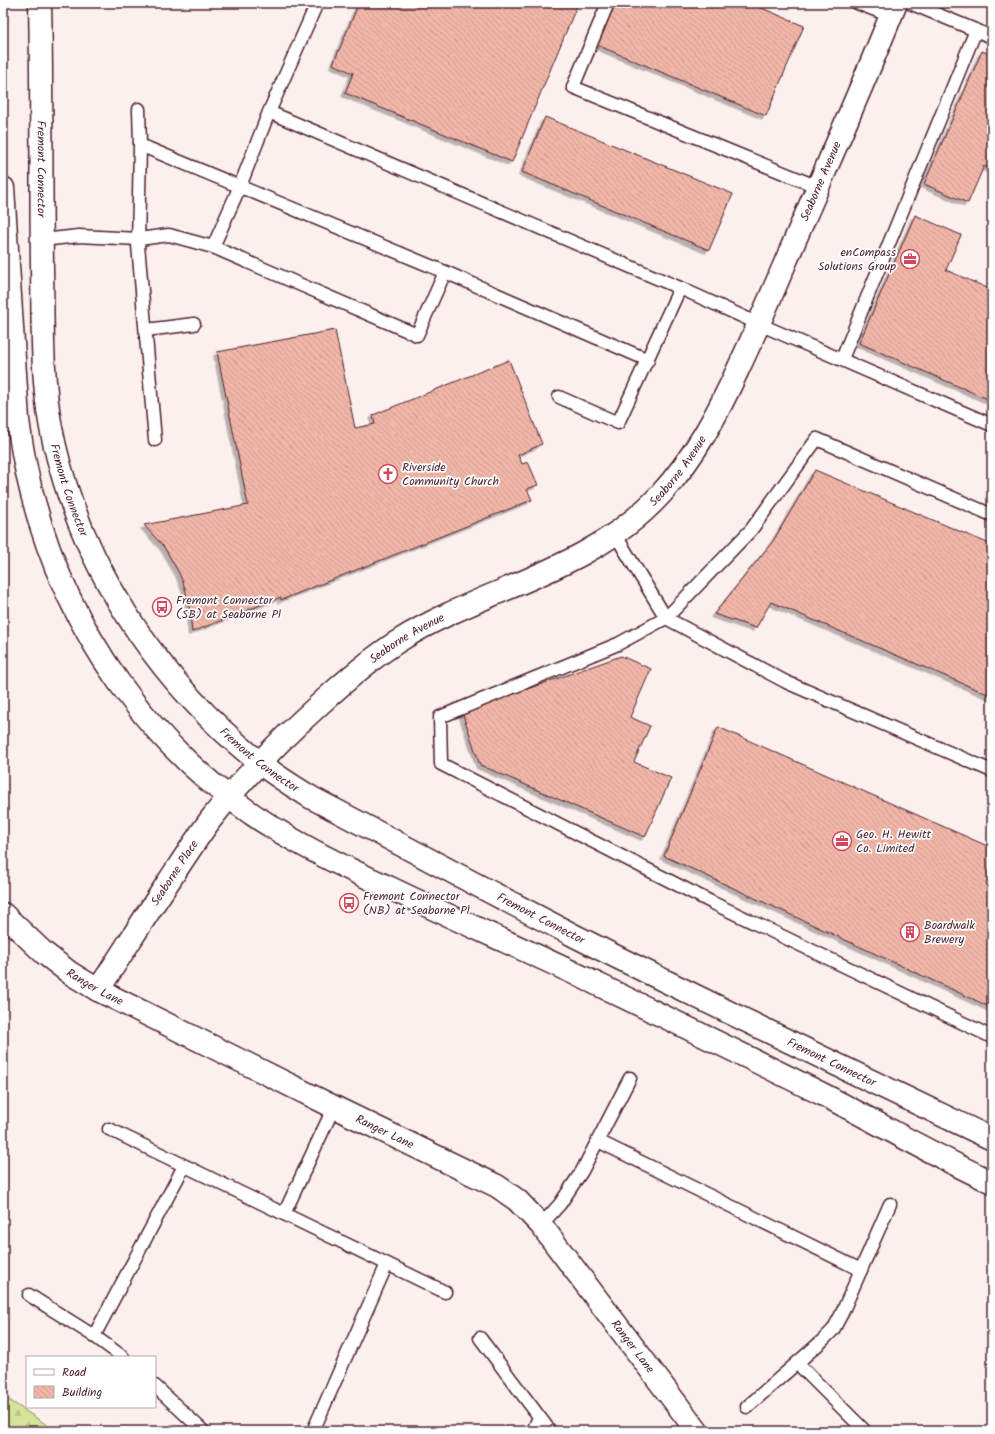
<svg xmlns="http://www.w3.org/2000/svg" width="995" height="1434" font-family="Kalam,sans-serif">
<defs>
<pattern id="forest-firs" width="22" height="20" patternUnits="userSpaceOnUse"><rect width="22" height="20" fill="#d4e599"/><path d="M5 1l3.5 6h-7zM16 11l3.5 6h-7z" fill="#b8c484"/></pattern>
<pattern id="building-back-hatch" width="6" height="6" patternUnits="userSpaceOnUse"><rect width="6" height="6" fill="#f0b6a8"/><path d="M-1 5l2 2M0 0l6 6M5-1l2 2" fill="none" stroke="#cf9c91"/></pattern>
<filter id="shadow"><feDropShadow dx="-3.5" dy="3.5" stdDeviation="0" flood-color="#0004"/></filter>
</defs>
<rect width="100%" height="100%" fill="#fcf0ee"/>
<filter id="ink" filterUnits="userSpaceOnUse"><feTurbulence type="fractalNoise" baseFrequency=".025" numOctaves="2"/><feDisplacementMap in="SourceGraphic" scale="8" xChannelSelector="R" yChannelSelector="G"/><feConvolveMatrix kernelMatrix="1 2 1 2 8 2 1 2 1" color-interpolation-filters="sRGB"/></filter>
<g filter="url(#ink)">
<path fill="url(#forest-firs)" stroke="#8f8262" d="M3 1396 56 1431H3Z"/>
<g fill="url(#building-back-hatch)" stroke="#4a1f2b" filter="url(#shadow)">
<path d="M359 3H578L512 162 345 93 353 73 333 64Z"/>
<path d="M609 3H750L804 26 766 116 592 43Z"/>
<path d="M982 51 992 55V170L984 166 968 203 924 184Z"/>
<path d="M545 117 733 194 709 250 522 172Z"/>
<path d="M915 215 961 235 946 270 992 290V401L859 343Z"/>
<path d="M335 330 355 428 375 424 373 415 509 360 542 444 518 455 522 464 528 462 538 485 527 489 532 500 281 600V597L192 632 189 606 185 588 179 573 164 547 144 525 248 505 217 352Z"/>
<path d="M815 470 992 545V696L771 602 756 628 714 614 773 541Z"/>
<path d="M621 656 651 669 630 717 650 726 634 762 671 778 645 837 480 765 462 712Z"/>
<path d="M718 727 992 848V1008L664 856Z"/>
</g>
<g fill="none" stroke-linecap="round" stroke-linejoin="round">
<g stroke="#4a1f2b" stroke-width="15">
<g id="service">
<path d="M608 3 573 87 818 187"/>
<path d="M857 3 891 16"/>
<path d="M910 3 992 37"/>
<path d="M139 109 140 145"/>
<path d="M269 112 317 3"/>
<path d="M42 240 79 236 139 239 169 235 213 247"/>
<path d="M445 272 648 360"/>
<path d="M146 330 194 324"/>
<path d="M842 359 976 30"/>
<path d="M559 397 618 423 680 288"/>
<path d="M155 440 138 245 140 145 445 272 417 335 213 247 240 186 269 112 680 288 759 324 992 425"/>
<path d="M992 515 817 439 751 530 666 618 618 644 440 717 441 764 713 903 992 1037"/>
<path d="M615 534 666 618 786 682 992 771"/>
<path d="M109 1129 445 1292"/>
<path d="M598 1141 861 1270"/>
<path d="M284 1214 334 1107"/>
<path d="M541 1225 560 1204 582 1171 630 1078"/>
<path d="M29 1295 94 1336 123 1357"/>
<path d="M94 1336 184 1166"/>
<path d="M480 1338 550 1431"/>
<path d="M797 1363 865 1431"/>
<path d="M155 1386 203 1431"/>
<path d="M747 1407 822 1341 833 1330 841 1315 890 1204"/>
<path d="M313 1431 387 1264"/>
<path d="M533 1431 539 1417"/>
</g>
</g>
<g stroke="#4a1f2b" stroke-width="25">
<g id="minor">
<path id="s1" d="M3 914 44 953 70 973 98 990 334 1107 497 1186 517 1200 541 1225 697 1431"/>
<path id="s2" d="M98 990C120 957 141 923 163 890 179 866 194 842 211 819 243 778 281 739 320 704 344 682 369 660 397 642 483 587 587 574 660 495 695 457 718 413 739 367 759 325 777 282 795 240 829 161 864 83 896 3"/>
</g>
</g>
<g stroke="#4a1f2b" stroke-width="25">
<g id="secondary">
<path id="s3" d="M40 3C42 91 41 179 42 267 43 320 41 375 51 428 77 560 155 679 260 763 276 776 294 787 312 798 399 843 485 890 573 935 711 1005 852 1072 992 1139"/>
<path d="M3 188 18 420C21 443 25 467 31 490 65 628 151 752 272 827 309 850 348 869 388 887 458 921 531 952 601 986 675 1022 750 1058 824 1095 880 1124 935 1156 992 1182"/>
</g>
</g>
<use href="#service" stroke="#fff" stroke-width="12"/>
<use href="#minor" stroke="#fff" stroke-width="22"/>
<use href="#secondary" stroke="#fff" stroke-width="22"/>
</g>
</g>
<defs>
<g id="office-ring" transform="scale(1)"><circle r="9.5" fill="#fff" stroke="#d1495b" stroke-width="1.5"/><path d="M-6-3h4V-5.5h4V-3h4V5H-6ZM-1-4.5V-3h2v-1.5ZM-6 0V1H6V0Z" fill="#d1495b"/></g>
<g id="church-ring" transform="scale(1)"><circle r="9.5" fill="#fff" stroke="#d1495b" stroke-width="1.5"/><path d="M-1.2-6h2.4v3.5h3.3v2.4h-3.3V6h-2.4V-.1h-3.3v-2.4h3.3Z" fill="#d1495b"/></g>
<g id="bus-ring" transform="scale(1)"><circle r="9.5" fill="#fff" stroke="#d1495b" stroke-width="1.5"/><path d="M-5-6H5V4H4V6H2V4H-2V6H-4V4H-5ZM-3.5-4V0h7V-4ZM-3.5 1.2v1.5H-2V1.2ZM2 1.2v1.5H3.5V1.2Z" fill="#d1495b"/></g>
<g id="building-ring" transform="scale(1)"><circle r="9.5" fill="#fff" stroke="#d1495b" stroke-width="1.5"/><path d="M-4-6H4V6H1V3H-1V6H-4ZM-2.5-4.3h1.7v1.8h-1.7ZM.8-4.3h1.7v1.8H.8ZM-2.5-1h1.7V.8h-1.7ZM.8-1h1.7V.8H.8Z" fill="#d1495b"/></g>
</defs>
<g fill-rule="evenodd">
<use href="#office-ring" x="910" y="259"/>
<use href="#church-ring" x="388" y="474"/>
<use href="#bus-ring" x="162" y="607"/>
<use href="#office-ring" x="842" y="841"/>
<use href="#bus-ring" x="349" y="903"/>
<use href="#building-ring" x="910" y="932"/>
</g>
<g text-anchor="middle" stroke-width="3.5" stroke-linejoin="round" paint-order="stroke">
<g font-size="12" fill="#4a1f2b" stroke="#fff">
<text dy="4" stroke="none"><textPath href="#s3" startOffset="166">Fremont Connector</textPath></text>
<text dy="4" stroke="none"><textPath href="#s2" startOffset="1120">Seaborne Avenue</textPath></text>
<text dy="4" stroke="none"><textPath href="#s2" startOffset="796">Seaborne Avenue</textPath></text>
<text dy="4" stroke="none"><textPath href="#s3" startOffset="490">Fremont Connector</textPath></text>
<text dy="4" stroke="none"><textPath href="#s2" startOffset="473">Seaborne Avenue</textPath></text>
<text dy="4" stroke="none"><textPath href="#s3" startOffset="826">Fremont Connector</textPath></text>
<text dy="4" stroke="none"><textPath href="#s2" startOffset="140">Seaborne Place</textPath></text>
<text dy="4" stroke="none"><textPath href="#s3" startOffset="1150">Fremont Connector</textPath></text>
<text dy="4" stroke="none"><textPath href="#s1" startOffset="118">Ranger Lane</textPath></text>
<text dy="4" stroke="none"><textPath href="#s3" startOffset="1474">Fremont Connector</textPath></text>
<text dy="4" stroke="none"><textPath href="#s1" startOffset="442">Ranger Lane</textPath></text>
<text dy="4" stroke="none"><textPath href="#s1" startOffset="778">Ranger Lane</textPath></text>
</g>
<g font-size="12" fill="#4a1f2b" stroke="#fff" text-anchor="start">
<text x="896" y="256" text-anchor="end">enCompass<tspan x="896" dy="14">Solutions Group</tspan></text>
<text x="402" y="471">Riverside<tspan x="402" dy="14">Community Church</tspan></text>
<text x="176" y="604">Fremont Connector<tspan x="176" dy="14">(SB) at Seaborne Pl</tspan></text>
<text x="856" y="838">Geo. H. Hewitt<tspan x="856" dy="14">Co. Limited</tspan></text>
<text x="363" y="900">Fremont Connector<tspan x="363" dy="14">(NB) at Seaborne Pl</tspan></text>
<text x="924" y="929">Boardwalk<tspan x="924" dy="14">Brewery</tspan></text>
</g>
</g>
<rect width="995" height="1434" fill="none" stroke="#fff" stroke-width="16"/>
<rect x="8" y="8" width="979" height="1418" fill="none" stroke="#4a1f2b" stroke-width="1.5" filter="url(#ink)"/>
<rect x="26" y="1356" width="130" height="52" fill="#ffffff" stroke="#b7a5aa"/>
<rect x="34" y="1369" width="20" height="6" fill="#ffffff" stroke="#b7a5aa"/>
<text x="62" y="1376" font-size="12" fill="#4a1f2b">Road</text>
<rect x="34" y="1386" width="20" height="12" fill="url(#building-back-hatch)" stroke="#b7a5aa"/>
<text x="62" y="1396" font-size="12" fill="#4a1f2b">Building</text>
</svg>
